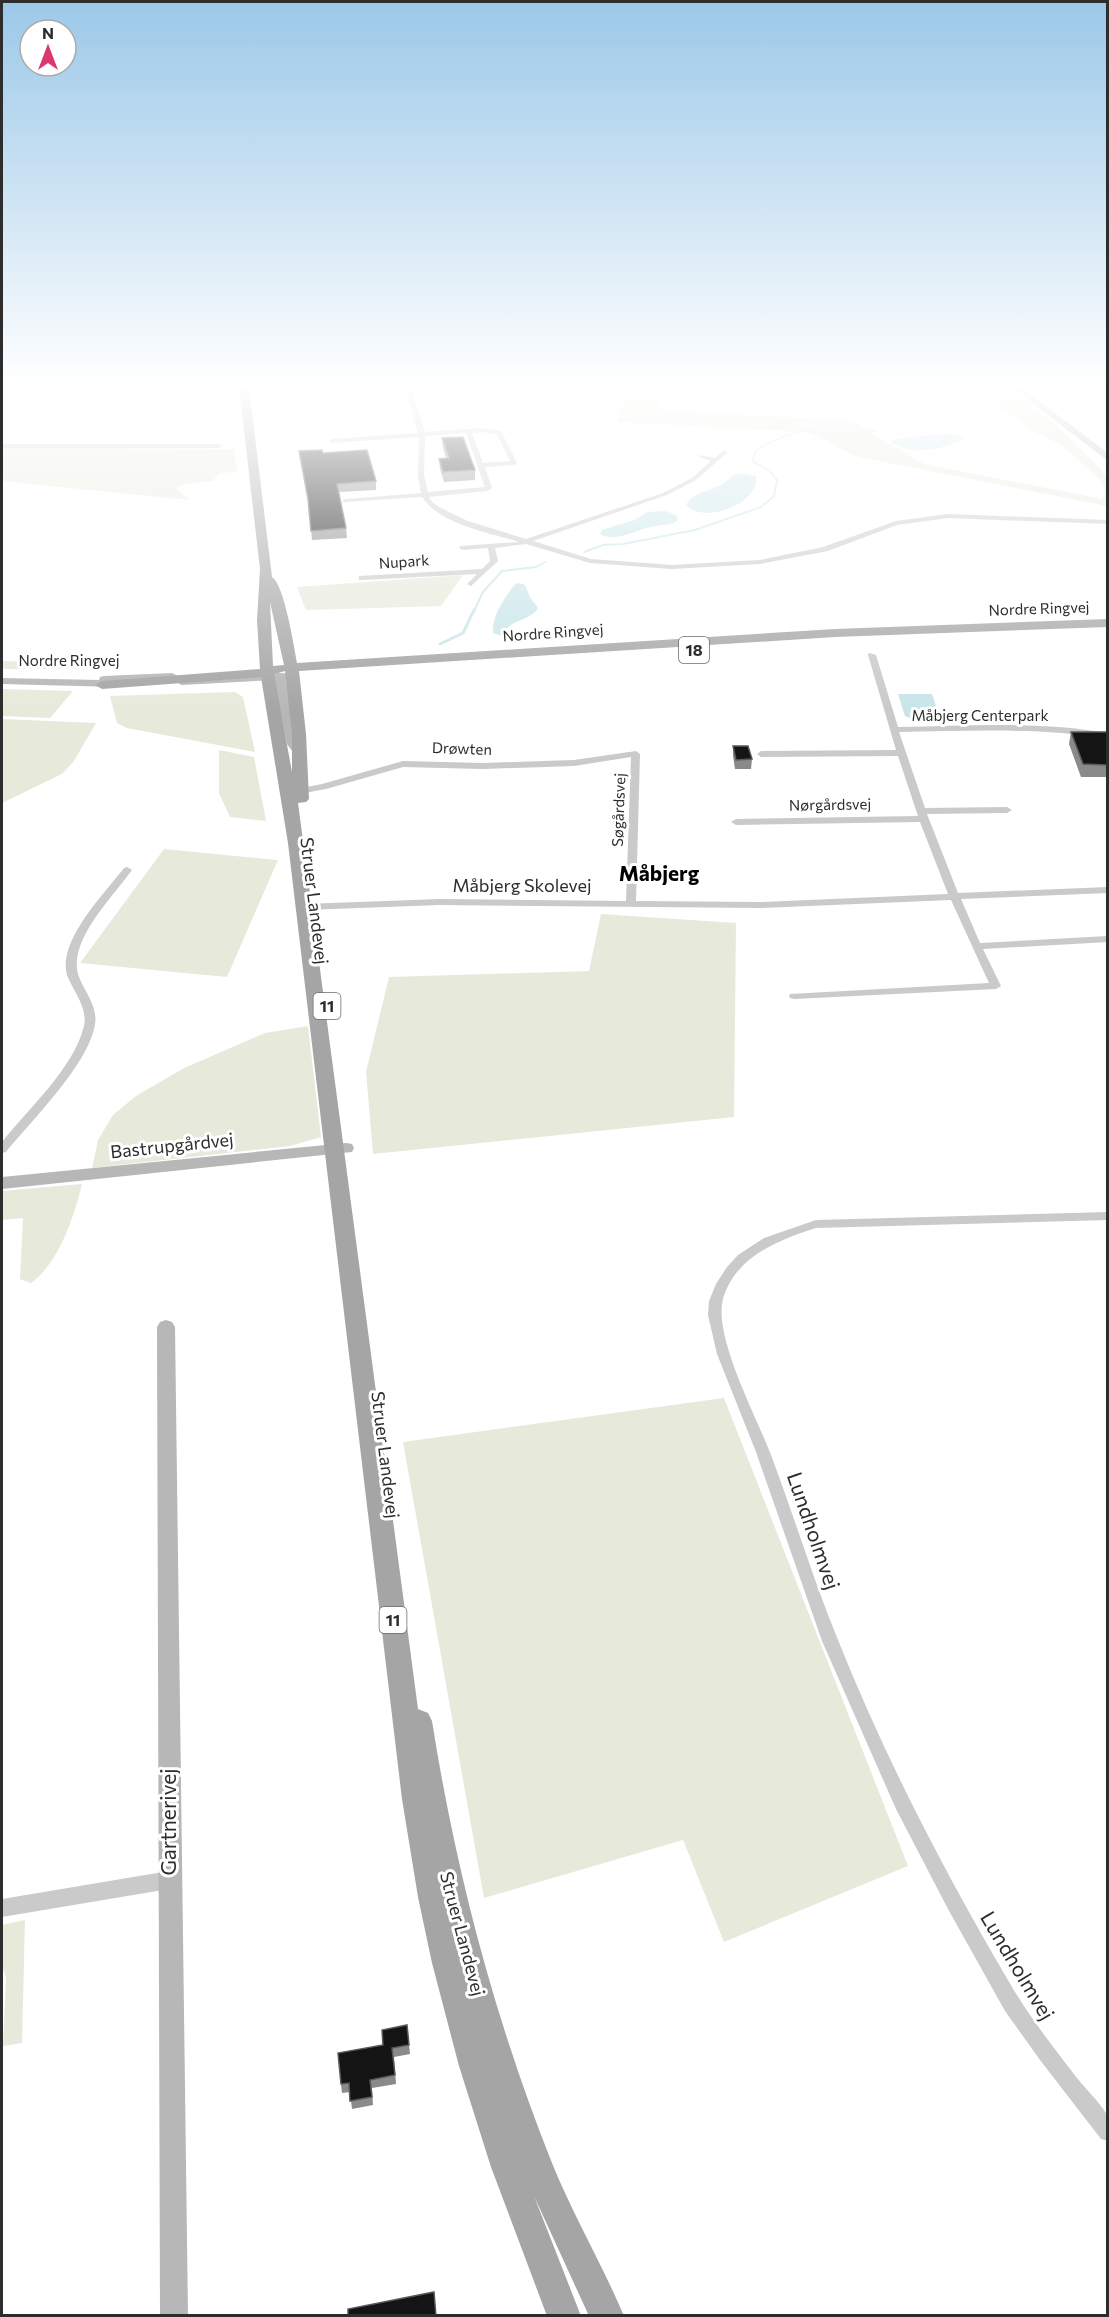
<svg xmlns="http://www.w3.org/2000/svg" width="1109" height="2317" font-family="Commissioner,sans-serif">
<rect width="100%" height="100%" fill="#fff"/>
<g fill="#e7eadb">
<path d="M627 387H665L660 410 851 421 924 464 1102 499 1105 490 1100 479 1061 445 1035 432 971 387H1007L1062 430 1107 476V506L864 458C842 453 827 438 806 432L617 422Z"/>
<path d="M2 448 234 449 237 472 219 473 213 481 184 484 176 488 189 500 2 481Z"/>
<path d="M463 575 441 606 306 610 297 587Z"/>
<path d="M2 661 102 663 95 669H6L2 668Z"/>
<path d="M2 689 73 691 50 718 2 716Z"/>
<path d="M235 692 243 697 255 752 127 728 117 723 110 696Z"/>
<path d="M2 719 96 723 74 761 62 774 2 803Z"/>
<path d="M219 750 254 757 266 821 230 817 219 793Z"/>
<path d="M164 849 278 860 227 977 80 963Z"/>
<path d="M601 914 736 923 734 1117 373 1154 366 1072 389 977 589 971Z"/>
<path d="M308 1026 321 1137 290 1146 92 1168 98 1140 113 1115 136 1096 184 1068 265 1033Z"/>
<path d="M82 1184C74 1217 59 1263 31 1283L20 1279 23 1218 2 1220V1191Z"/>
<path d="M724 1398 908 1866 724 1942 683 1840 484 1898 403 1442Z"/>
<path d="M25 1920 22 2043 3 2046 6 1978 2 1964V1925Z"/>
</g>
<g fill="#c8e5e9">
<path d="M941 434H957L965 439C942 449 913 457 891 442L894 439Z"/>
<path d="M739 473 756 476C760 504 704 525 686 505 692 493 707 492 719 486 727 482 730 476 739 473Z"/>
<path d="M665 511 676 515 678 520 674 523C667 525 659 525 651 527 635 530 616 543 600 534L602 530 634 520 648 512Z"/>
<path d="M518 583 525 585 530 597 538 608C530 622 509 618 502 636L493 633C492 614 504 600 514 585Z"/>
<path d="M932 694 940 718H910L905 716 898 694Z"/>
</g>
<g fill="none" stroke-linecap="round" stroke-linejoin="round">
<g stroke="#c8e5e9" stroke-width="2">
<path d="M584 552 603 545 623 544 695 530 761 507 774 496 777 480 770 471 752 461 756 450C794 426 833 426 877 431"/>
<path d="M474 611 483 592 502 571 536 567 545 562"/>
</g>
<path stroke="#c8e5e9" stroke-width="3" d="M440 644 463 633 474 610"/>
<g fill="#cacaca" fill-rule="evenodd">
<path d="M405 387H411L425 432 481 428 501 431 517 463 514 465 485 467 492 488 487 491 429 497 433 503 441 508 468 521 526 539 663 493 692 478 711 461 699 457V455L715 458 723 451H727V453L696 480 667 495 533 541 591 559 672 565 760 560 823 547 896 521 948 514 1108 520V524L948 518 897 525 828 551 760 564 672 569 590 563 526 544 495 548 498 561 471 586 467 584 477 574 362 580H359V576L482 569 490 561 488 548 463 550 459 548 460 546 519 542C490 533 439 524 422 497L344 502 342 501 346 499 421 493 418 475 419 437 332 443 329 441 332 439 418 433ZM481 432 497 434 510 461 483 463 472 433ZM466 433 485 487 428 492 424 475 425 436Z"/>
<path d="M2 444H219L222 446 219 448H2Z"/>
<path d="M869 653 876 655 898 727C968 726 1038 721 1108 733V739C1038 727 969 731 899 732L925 808 1007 807 1012 810 1007 813 927 814 958 893 1108 887V893L961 899 980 943 1108 936V942L983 949 1001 986 996 989 794 999 790 998 789 996 790 994 989 983 951 900 762 908 440 905 304 910 299 907 304 904 440 899 626 901 631 757 574 766 483 769 403 767 326 789 294 795 289 792 291 790 322 784 403 761 483 763 574 760 636 751 640 754 636 901 762 902 948 894 920 822 736 825 731 822 736 819 918 816 898 756 761 757 757 754 761 751 896 750 868 655Z"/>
<path d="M127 867 132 870C113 897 66 942 79 977 85 992 98 1007 95 1024 89 1064 32 1120 6 1152L2 1153V1142C28 1109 74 1068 84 1026 88 1007 73 991 67 975 57 941 105 893 124 868Z"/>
<path d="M1108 1212V1220L816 1228C778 1240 735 1257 723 1299 713 1337 757 1417 771 1455 794 1516 813 1579 838 1640 886 1760 946 1875 1012 1987 1031 2019 1054 2048 1077 2078 1084 2087 1103 2106 1107 2115 1109 2122 1108 2134 1108 2141L1101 2139 1040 2060 1005 2011 948 1909 896 1809 822 1641 756 1452 717 1354 708 1315 709 1301 716 1284 727 1267 738 1255 764 1238 816 1220Z"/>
<path d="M169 1871 175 1874 178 1880 175 1886 169 1889 2 1917V1899Z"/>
</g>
<g fill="#b7b7b7" fill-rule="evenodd">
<path d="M1011 387H1020L1108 453V461Z"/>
<path d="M269 669 280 673 296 674 298 676 296 678 286 680 299 744 305 752 303 755H295L287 744 274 680 182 685 176 682 182 679 265 674V670Z"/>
<path d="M172 673 178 676 176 678 121 682V686L117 687 2 684V678L99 680 100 677 104 676Z"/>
<path d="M346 1143 352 1144 354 1148 352 1152 2 1189V1177Z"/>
<path d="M166 1320 172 1322 175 1327 188 2316H160L157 1327 160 1322Z"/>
</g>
<path fill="#a5a5a5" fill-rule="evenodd" d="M239 387H249L272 577C284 584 294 646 297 663L835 629 1108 619V627L835 637 299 671 306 734 309 799 306 802 298 803 418 1709 428 1713 432 1721C456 1873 495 2020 552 2163 573 2215 602 2264 624 2316H589L534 2196 581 2316H547L491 2167 459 2066 432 1963 418 1897 402 1799 288 843 261 677 102 689 95 685 102 681 260 669 257 620 260 569ZM270 602 284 665 273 666ZM285 671 292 734V772L274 674Z"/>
</g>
<g fill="#8a8a8a">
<path d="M442 438 475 470V480L444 482 440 469 439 459 446 458 443 448Z"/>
<path d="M299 451 323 453 376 481V490L339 492 346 528 347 538 312 540 309 506Z"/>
<path d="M1071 732 1107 733V777H1081L1069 744Z"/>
<path d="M733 746 752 759 751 769H735L733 756Z"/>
<path d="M407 2025 410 2054 394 2057 396 2084 372 2088 373 2105 352 2109 350 2092 342 2093 341 2084Z"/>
</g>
<g fill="#141414" stroke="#5a5a5a" stroke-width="1.5">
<path d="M463 437 475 470 443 472 439 459 449 458 442 438Z"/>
<path d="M322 450 323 453 367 450 376 481 337 484 346 528 311 531 308 499 299 451Z"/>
<path d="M1071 732H1107V765L1083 764Z"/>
<path d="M733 746H748L752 759 736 760Z"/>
<path d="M407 2025 409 2045 392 2048 395 2075 370 2080 372 2097 350 2101 349 2083 341 2084 338 2053 383 2045 382 2030Z"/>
<path d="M434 2292 436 2316H348V2309Z"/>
</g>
<linearGradient id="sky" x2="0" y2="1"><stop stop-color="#9bc8e8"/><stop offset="0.54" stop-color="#fff"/><stop offset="1" stop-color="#fff" stop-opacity="0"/></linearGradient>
<rect width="1109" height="711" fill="url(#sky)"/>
<g text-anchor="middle" stroke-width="6" stroke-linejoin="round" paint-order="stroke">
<g font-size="15" fill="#2d2d2d" stroke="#fff">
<text transform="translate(404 562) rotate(-4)" y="5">Nupark</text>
<text transform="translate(1039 609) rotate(-2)" y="5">Nordre Ringvej</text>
<text transform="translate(553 633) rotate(-4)" y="5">Nordre Ringvej</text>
<text x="69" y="666">Nordre Ringvej</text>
<text x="980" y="721">Måbjerg Centerpark</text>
<text transform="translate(462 749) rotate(2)" y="5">Drøwten</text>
<text transform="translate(830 805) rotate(-1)" y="5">Nørgårdsvej</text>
<text transform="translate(619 810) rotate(-88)" y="5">Søgårdsvej</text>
</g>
<g fill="#fff" stroke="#6c6c6c" stroke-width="1.5">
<rect x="679" y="637" width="30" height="26" rx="4.5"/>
<rect x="313.5" y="993" width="27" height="26" rx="4.5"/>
<rect x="379.5" y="1607" width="27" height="26" rx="4.5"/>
</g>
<g font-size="16" font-weight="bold" fill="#2d2d2d">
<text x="694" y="656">18</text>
<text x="327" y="1012">11</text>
<text x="393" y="1626">11</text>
</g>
<g font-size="18" fill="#2d2d2d" stroke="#fff">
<text x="522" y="892">Måbjerg Skolevej</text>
<text transform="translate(314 901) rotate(83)" y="6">Struer Landevej</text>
<text transform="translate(172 1146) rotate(-6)" y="6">Bastrupgårdvej</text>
<text transform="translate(385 1455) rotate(83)" y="6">Struer Landevej</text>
<text transform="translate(462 1934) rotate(75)" y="6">Struer Landevej</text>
</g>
<g font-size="21" font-weight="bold" fill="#000" stroke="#fff">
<text x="659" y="881">Måbjerg</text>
</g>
<g font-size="21" fill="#2d2d2d" stroke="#fff">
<text transform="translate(813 1531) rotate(71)" y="7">Lundholmvej</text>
<text transform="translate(169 1822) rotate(-90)" y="7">Gartnerivej</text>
<text transform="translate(1017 1966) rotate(59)" y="7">Lundholmvej</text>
</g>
</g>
<rect width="1109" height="2317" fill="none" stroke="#2d2d2d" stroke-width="6"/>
<g transform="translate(48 48)"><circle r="28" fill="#ffffff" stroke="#ababab" stroke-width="1.5"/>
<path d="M0-4.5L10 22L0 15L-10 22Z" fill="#da396e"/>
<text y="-9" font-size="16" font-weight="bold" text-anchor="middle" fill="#2d2d2d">N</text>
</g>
</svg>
